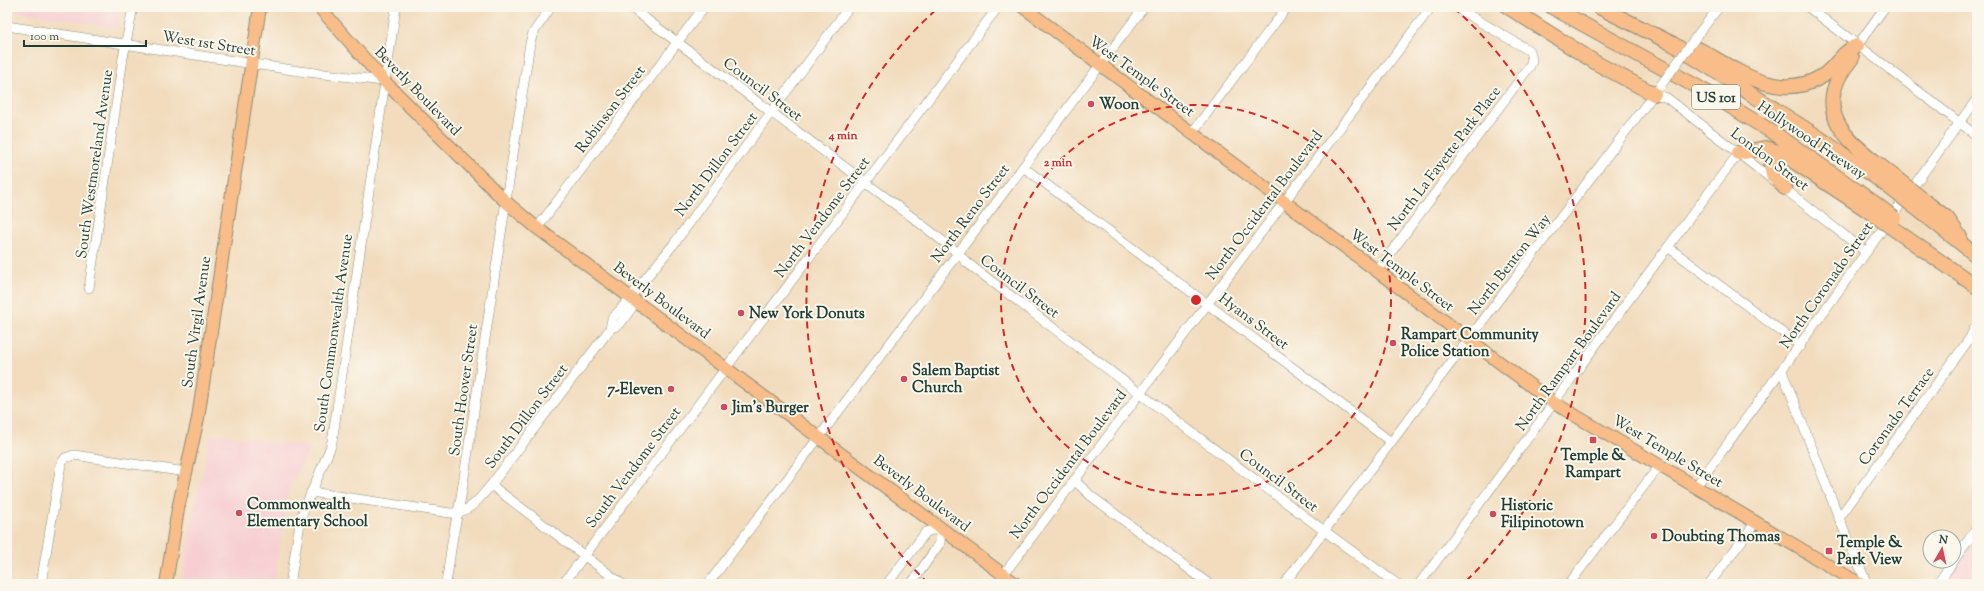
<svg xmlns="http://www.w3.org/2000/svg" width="1984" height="591" font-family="'Sorts Mill Goudy',serif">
<rect width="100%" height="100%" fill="#fbf7ec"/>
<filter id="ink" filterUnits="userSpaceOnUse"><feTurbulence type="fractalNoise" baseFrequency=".025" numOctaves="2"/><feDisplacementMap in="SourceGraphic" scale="8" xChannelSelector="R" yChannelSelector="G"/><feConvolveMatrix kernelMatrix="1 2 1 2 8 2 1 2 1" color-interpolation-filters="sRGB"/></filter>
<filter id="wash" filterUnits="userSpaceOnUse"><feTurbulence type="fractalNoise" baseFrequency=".012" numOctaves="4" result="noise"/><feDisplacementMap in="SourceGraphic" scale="16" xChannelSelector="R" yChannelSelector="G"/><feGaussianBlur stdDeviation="0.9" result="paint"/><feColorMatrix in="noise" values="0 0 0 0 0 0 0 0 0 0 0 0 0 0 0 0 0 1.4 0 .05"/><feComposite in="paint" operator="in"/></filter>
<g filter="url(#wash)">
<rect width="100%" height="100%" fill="#f2dcbd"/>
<g fill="#f7cfd3">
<path d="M7 7H120L118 22 117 25 112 27 7 10Z"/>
<path d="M211 433 311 447 289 486 274 584H182L190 529Z"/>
<path d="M1977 537V584H1943Z"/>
</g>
</g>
<g filter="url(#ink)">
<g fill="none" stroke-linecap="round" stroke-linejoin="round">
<g stroke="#888c78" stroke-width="10">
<g id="minor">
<path d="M630 7 912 217 958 253 966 262C1109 370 1252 479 1397 584"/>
<path d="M1808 7 1977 136"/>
<path d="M7 26 299 71 384 81"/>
<path d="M1696 37 1719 7"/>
<path d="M1857 46 1885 7"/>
<path d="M1654 94 1667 98 1866 252"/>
<path d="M1192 133 1287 7"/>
<path d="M1023 167 1304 376 1391 442"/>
<path d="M537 228 704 7"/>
<path d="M1668 247 1801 346"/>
<path d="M1377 271 1530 66 1532 60 1530 51 1455 7"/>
<path d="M89 288 123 58 133 7"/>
<path d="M610 329 620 324 636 302"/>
<path d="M1782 371 1839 518 1867 584"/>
<path d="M1074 480 1091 496 1209 584"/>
<path d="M491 485 622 584"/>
<path d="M1696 486C1792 359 1882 228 1977 99"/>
<path d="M311 492 450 513C470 513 479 499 491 485L610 329 612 319 619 311 673 245 849 7"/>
<path d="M1839 518 1970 338 1974 329"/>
<path d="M1954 560 1977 528"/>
<path d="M1004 574 1431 7"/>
<path d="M41 584 61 464 65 458 74 455 186 472"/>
<path d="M290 584 301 517 331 446 333 436 396 7"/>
<path d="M446 584 453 536 461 497 530 43 533 33 551 7"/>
<path d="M563 584 998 7"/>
<path d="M708 584 1144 7"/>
<path d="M887 584 926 532 941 528 940 543 911 584"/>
<path d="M1284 584 1657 90"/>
<path d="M1419 584C1528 442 1629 295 1739 153"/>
<path d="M1569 584 1660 465"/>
<path d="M1709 584 1756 522"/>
<path d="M1937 584 1954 561"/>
</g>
</g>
<g stroke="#888c78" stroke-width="14">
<g id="major">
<path d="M319 7 384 81 505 201 537 228 1016 584"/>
<path d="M1023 7 1554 403 1860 584"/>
<path d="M166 584 178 509 198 418 260 7"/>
</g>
</g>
<g stroke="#888c78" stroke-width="16">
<g id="highway">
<path d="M1508 7 1598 64 1654 94"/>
<path d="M1552 7 1717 98 1777 135 1873 202"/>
<path d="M1599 7 1673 44 1818 137 1885 184"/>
<path d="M1693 48 1700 50C1738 71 1778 102 1821 77 1835 69 1842 51 1857 46"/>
<path d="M1852 58C1846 66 1839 74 1836 84 1819 126 1865 153 1892 175"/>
<path d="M1739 153 1765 148 1781 153 1867 210"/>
<path d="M1785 188 1773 175 1771 166 1775 159 1784 157 1788 158"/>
<path d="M1931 206 1947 218 1960 237"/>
<path d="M1925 215 1977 256"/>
<path d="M1908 239 1977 287"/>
</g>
</g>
<use href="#minor" stroke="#fff" stroke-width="9"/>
<use href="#major" stroke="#f8bd89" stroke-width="12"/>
<use href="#highway" stroke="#f8bd89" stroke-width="14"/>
<g stroke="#888c78" stroke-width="10" stroke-linecap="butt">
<path id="minor-bridge" d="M1661 85 1696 37"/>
</g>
<g stroke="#888c78" stroke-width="16" stroke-linecap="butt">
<g id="highway-bridge">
<path d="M1892 175 1931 206"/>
<path d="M1885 184 1925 215"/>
<path d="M1873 202 1894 218"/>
<path d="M1867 210 1908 239"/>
</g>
</g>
<use href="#minor-bridge" stroke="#fff" stroke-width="9"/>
<use href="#highway-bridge" stroke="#f8bd89" stroke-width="14"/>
</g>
</g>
<g fill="none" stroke="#d62828" stroke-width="2" stroke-dasharray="7 5">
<circle cx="1196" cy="300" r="195"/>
<path d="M928 583A390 390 0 0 1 938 8M1454 8A390 390 0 0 1 1464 583"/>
</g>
<g fill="#d1495b" stroke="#fbf7ec" stroke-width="1.5">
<circle cx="1091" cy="104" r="4"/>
<circle cx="741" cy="313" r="4"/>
<circle cx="1393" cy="343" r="4"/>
<circle cx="904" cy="379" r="4"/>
<circle cx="671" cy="389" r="4"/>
<circle cx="724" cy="407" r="4"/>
<rect x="1589" y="436" width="8" height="8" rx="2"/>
<circle cx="239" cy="513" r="4"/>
<circle cx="1493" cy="514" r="4"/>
<circle cx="1654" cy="536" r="4"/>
<rect x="1825" y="547" width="8" height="8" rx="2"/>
</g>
<g text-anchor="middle" stroke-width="4" stroke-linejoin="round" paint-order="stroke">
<rect fill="#fbf7ec" stroke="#61756b" stroke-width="1" x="1692" y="85" width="48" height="24" rx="3"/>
<g font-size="14" font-weight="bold" fill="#1f3d34">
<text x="1716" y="102">US 101</text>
</g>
<g font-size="15" fill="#1f3d34" stroke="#fbf7ec">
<text transform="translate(209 43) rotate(9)" y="5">West 1st Street</text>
<text transform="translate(1142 76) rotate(36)" y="5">West Temple Street</text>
<text transform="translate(763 89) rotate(37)" y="5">Council Street</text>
<text transform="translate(418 91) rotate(46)" y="5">Beverly Boulevard</text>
<text transform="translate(610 109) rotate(-53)" y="5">Robinson Street</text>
<text transform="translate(1812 140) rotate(34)" y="5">Hollywood Freeway</text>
<text transform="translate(1444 158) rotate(-53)" y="5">North La Fayette Park Place</text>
<text transform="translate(1770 159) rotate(37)" y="5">London Street</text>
<text transform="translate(94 164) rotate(-82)" y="5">South Westmoreland Avenue</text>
<text transform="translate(716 164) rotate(-53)" y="5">North Dillon Street</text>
<text transform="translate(1264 205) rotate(-53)" y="5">North Occidental Boulevard</text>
<text transform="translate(970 213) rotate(-53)" y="5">North Reno Street</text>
<text transform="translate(822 217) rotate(-53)" y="5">North Vendome Street</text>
<text transform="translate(1509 264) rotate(-52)" y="5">North Benton Way</text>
<text transform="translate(1402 270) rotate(37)" y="5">West Temple Street</text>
<text transform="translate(1826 285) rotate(-55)" y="5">North Coronado Street</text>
<text transform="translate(1020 286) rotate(37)" y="5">Council Street</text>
<text transform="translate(662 300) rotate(37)" y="5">Beverly Boulevard</text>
<text transform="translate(1254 321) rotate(37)" y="5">Hyans Street</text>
<text transform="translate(196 322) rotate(-82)" y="5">South Virgil Avenue</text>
<text transform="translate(333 333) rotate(-82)" y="5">South Commonwealth Avenue</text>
<text transform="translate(1568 361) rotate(-54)" y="5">North Rampart Boulevard</text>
<text transform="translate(463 390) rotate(-82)" y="5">South Hoover Street</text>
<text transform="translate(526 416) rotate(-53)" y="5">South Dillon Street</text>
<text transform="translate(1896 416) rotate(-54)" y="5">Coronado Terrace</text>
<text transform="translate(1668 451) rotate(31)" y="5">West Temple Street</text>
<text transform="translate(1068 464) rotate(-53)" y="5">North Occidental Boulevard</text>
<text transform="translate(633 467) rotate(-53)" y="5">South Vendome Street</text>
<text transform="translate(1279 480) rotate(37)" y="5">Council Street</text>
<text transform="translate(922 493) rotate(37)" y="5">Beverly Boulevard</text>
</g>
<g font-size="15" font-weight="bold" fill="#1f3d34" stroke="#fbf7ec" text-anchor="start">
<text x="1099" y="109">Woon</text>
<text x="749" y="318">New York Donuts</text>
<text x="1401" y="339">Rampart Community<tspan x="1401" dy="17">Police Station</tspan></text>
<text x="912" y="375">Salem Baptist<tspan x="912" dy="17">Church</tspan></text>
<text x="663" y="394" text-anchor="end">7-Eleven</text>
<text x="732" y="412">Jim's Burger</text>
<text x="1593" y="460" text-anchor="middle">Temple &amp;<tspan x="1593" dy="17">Rampart</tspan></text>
<text x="247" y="509">Commonwealth<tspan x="247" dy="17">Elementary School</tspan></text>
<text x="1501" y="510">Historic<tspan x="1501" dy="17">Filipinotown</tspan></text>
<text x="1662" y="541">Doubting Thomas</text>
<text x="1837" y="547">Temple &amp;<tspan x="1837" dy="17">Park View</tspan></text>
</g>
</g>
<circle cx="1196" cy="300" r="6" fill="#d62828" stroke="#fbf7ec" stroke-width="2"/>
<g font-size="12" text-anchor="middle" font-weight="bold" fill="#d62828" stroke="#fbf7ec" stroke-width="4" stroke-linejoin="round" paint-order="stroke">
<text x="843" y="139">4 min</text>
<text x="1058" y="166">2 min</text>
</g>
<rect width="1984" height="591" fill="none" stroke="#fbf7ec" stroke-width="24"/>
<g transform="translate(1942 549) rotate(9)"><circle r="19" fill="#fbf7ec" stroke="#a3ada2"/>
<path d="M0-3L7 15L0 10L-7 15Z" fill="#d1495b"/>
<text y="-6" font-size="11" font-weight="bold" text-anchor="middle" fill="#1f3d34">N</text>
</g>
<path d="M24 40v6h122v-6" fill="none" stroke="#1f3d34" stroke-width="2"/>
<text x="30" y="40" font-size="12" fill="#1f3d34" stroke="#fbf7ec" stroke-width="3" paint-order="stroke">100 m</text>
</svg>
